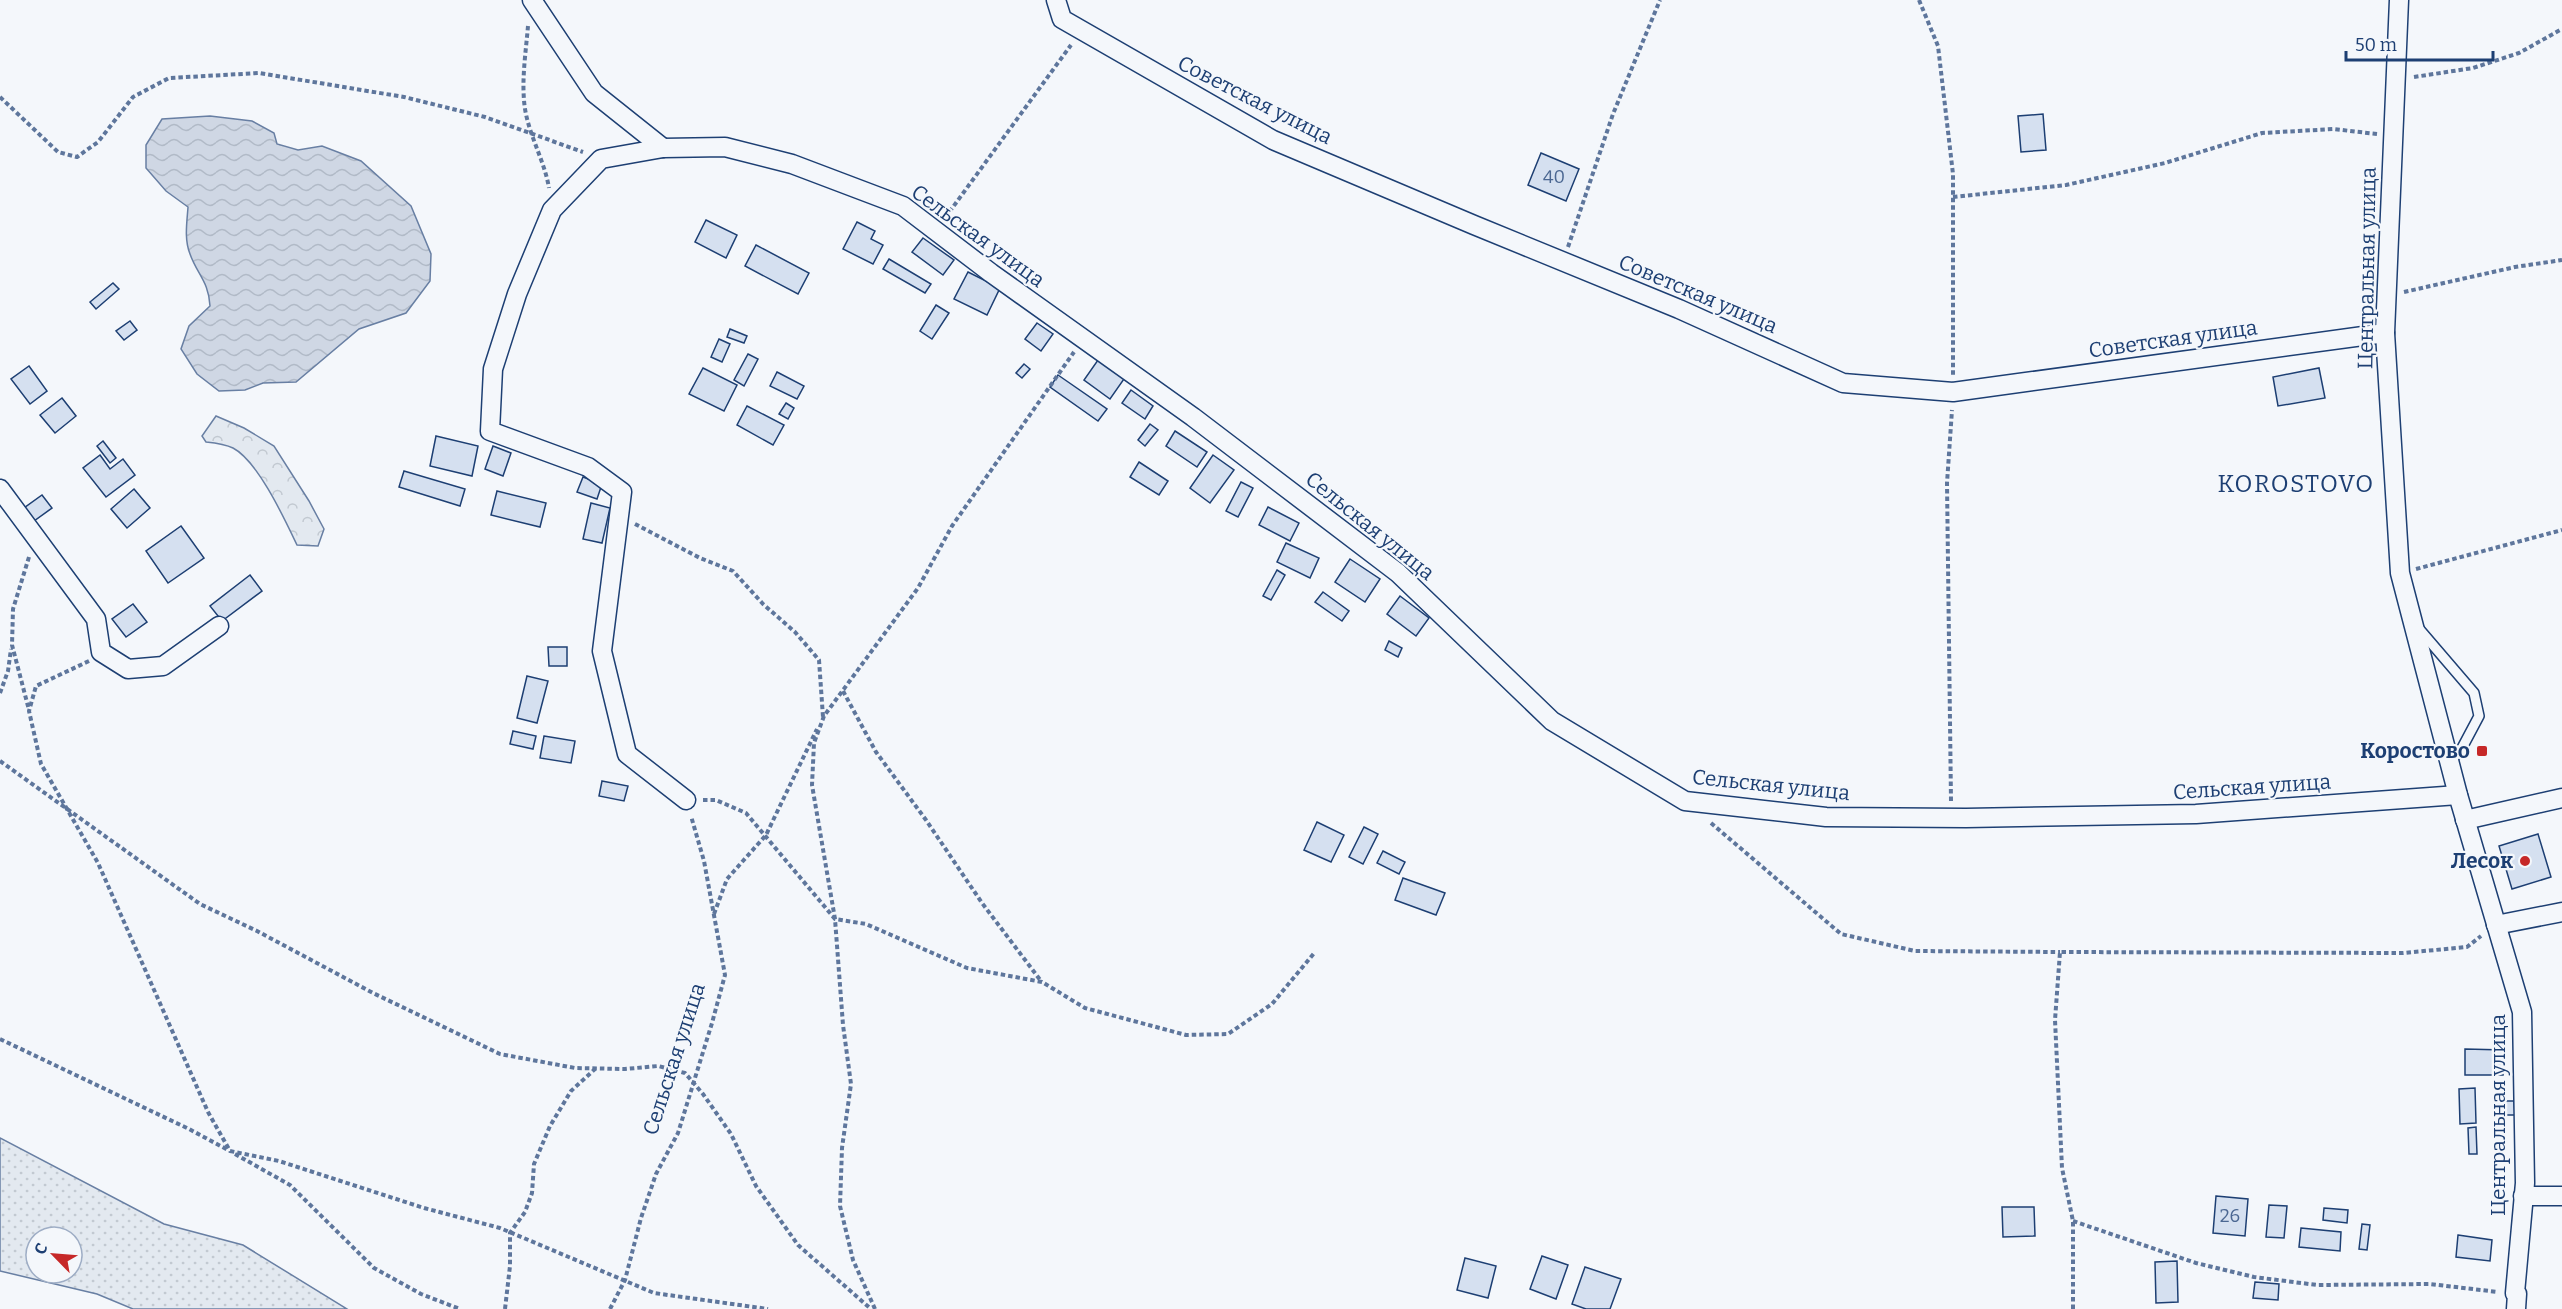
<svg xmlns="http://www.w3.org/2000/svg" width="2562" height="1309" font-family="Bitter,serif">
<defs>
<pattern id="grass-dots" width="8" height="8" patternUnits="userSpaceOnUse" patternTransform="scale(1.5)"><rect width="8" height="8" fill="#e3e9f0"/><path d="M2 2h.1M6 6h.1" fill="none" stroke="#c2c9d1" stroke-width="1.8" stroke-linecap="round"/></pattern>
<pattern id="forest-crowns" width="20" height="18" patternUnits="userSpaceOnUse" patternTransform="scale(1.5)"><rect width="20" height="18" fill="#e3e9f0"/><path d="M2 6a3 3 0 1 1 6 0M12 15a3 3 0 1 1 6 0" fill="none" stroke="#c2c9d1"/></pattern>
<pattern id="water-waves" width="16" height="10" patternUnits="userSpaceOnUse" patternTransform="scale(1.5)"><rect width="16" height="10" fill="#cfd7e4"/><path d="M0 5q4-4 8 0t8 0" fill="none" stroke="#b1bac7"/></pattern>
</defs>
<rect width="100%" height="100%" fill="#f4f7fb"/>
<path fill="url(#grass-dots)" stroke="#687fa3" stroke-width="1.5" fill-rule="evenodd" d="M0 1138 164 1224 243 1245 347 1309H133L97 1294 0 1271ZM36 1237H72V1273H36Z"/>
<path fill="url(#forest-crowns)" stroke="#687fa3" stroke-width="1.5" d="M216 416 244 428 274 446 309 501 324 529 318 546 297 545C285 520 258 461 233 448 225 444 216 443 206 442L202 436Z"/>
<path fill="url(#water-waves)" stroke="#687fa3" stroke-width="1.5" d="M210 116 252 121 274 133 277 144 298 150 322 146 361 161 411 206 431 254 430 281 406 313 359 329 296 382 263 383 245 390 219 391 197 374 181 349 189 326 210 306C209 282 197 274 190 254 184 239 187 222 188 207L166 191 146 168V145L162 119Z"/>
<g fill="#d5e0f0" stroke="#1d3f73" stroke-width="1.5">
<path d="M2043 114 2046 150 2021 152 2018 116Z"/>
<path d="M1541 153 1579 169 1566 201 1528 185Z"/>
<path d="M706 220 737 235 726 258 695 242Z"/>
<path d="M857 222 875 231 871 239 883 245 873 264 843 249Z"/>
<path d="M923 238 954 260 943 275 912 252Z"/>
<path d="M756 245 809 273 798 294 745 266Z"/>
<path d="M889 259 931 284 925 293 883 269Z"/>
<path d="M968 272 1000 288 987 315 954 299Z"/>
<path d="M113 283 119 289 96 309 90 302Z"/>
<path d="M936 305 949 313 932 339 920 331Z"/>
<path d="M130 321 137 330 124 340 116 331Z"/>
<path d="M1037 323 1053 334 1041 351 1025 339Z"/>
<path d="M730 329 747 336 744 343 727 337Z"/>
<path d="M719 339 730 344 722 362 711 357Z"/>
<path d="M748 354 758 359 744 386 734 380Z"/>
<path d="M1098 360 1124 379 1110 399 1084 380Z"/>
<path d="M1024 364 1030 369 1022 378 1016 373Z"/>
<path d="M29 366 47 391 30 404 11 379Z"/>
<path d="M703 368 737 385 724 411 689 394Z"/>
<path d="M2319 368 2325 398 2278 406 2273 377Z"/>
<path d="M777 372 804 386 797 399 770 386Z"/>
<path d="M1058 375 1107 409 1098 421 1050 387Z"/>
<path d="M1131 390 1153 406 1145 419 1122 403Z"/>
<path d="M62 398 76 416 55 433 40 415Z"/>
<path d="M786 403 794 408 788 419 779 414Z"/>
<path d="M747 406 784 425 773 445 737 425Z"/>
<path d="M1150 424 1158 430 1145 446 1138 440Z"/>
<path d="M1175 431 1207 452 1197 467 1166 446Z"/>
<path d="M436 436 478 446 472 476 430 466Z"/>
<path d="M103 441 116 458 110 463 97 446Z"/>
<path d="M493 446 511 453 503 476 485 469Z"/>
<path d="M100 455 110 469 123 459 135 475 106 497 83 468Z"/>
<path d="M1213 455 1234 470 1210 503 1190 488Z"/>
<path d="M1139 462 1168 481 1159 495 1130 477Z"/>
<path d="M404 471 465 489 460 506 399 487Z"/>
<path d="M583 477 602 484 597 499 577 492Z"/>
<path d="M1241 482 1253 488 1238 517 1226 511Z"/>
<path d="M134 489 150 508 127 528 111 509Z"/>
<path d="M497 491 546 503 540 527 491 515Z"/>
<path d="M42 495 52 508 34 521 24 508Z"/>
<path d="M591 503 610 508 602 543 583 539Z"/>
<path d="M1268 507 1299 523 1290 541 1259 525Z"/>
<path d="M181 526 204 558 168 583 146 551Z"/>
<path d="M1286 543 1319 558 1310 578 1277 562Z"/>
<path d="M1350 559 1380 579 1365 602 1335 582Z"/>
<path d="M1277 570 1285 575 1271 600 1263 596Z"/>
<path d="M250 575 262 591 222 621 210 606Z"/>
<path d="M1323 592 1349 611 1342 621 1315 602Z"/>
<path d="M1400 596 1429 618 1416 636 1387 614Z"/>
<path d="M133 604 147 622 126 637 112 619Z"/>
<path d="M1389 641 1402 648 1398 657 1385 650Z"/>
<path d="M548 647H567V666H549Z"/>
<path d="M527 676 548 681 537 723 517 718Z"/>
<path d="M513 731 536 736 533 749 510 744Z"/>
<path d="M544 736 575 741 571 763 540 758Z"/>
<path d="M602 781 628 786 624 801 599 796Z"/>
<path d="M1317 822 1344 835 1331 862 1304 850Z"/>
<path d="M1364 827 1378 834 1363 864 1349 857Z"/>
<path d="M2538 834 2551 877 2512 889 2499 846Z"/>
<path d="M1383 851 1405 862 1399 874 1377 863Z"/>
<path d="M1403 878 1445 893 1436 915 1395 900Z"/>
<path d="M2465 1049 2504 1050 2503 1075H2465Z"/>
<path d="M2475 1088 2476 1123 2460 1124 2459 1089Z"/>
<path d="M2494 1101H2514L2515 1115H2495Z"/>
<path d="M2476 1127 2477 1154H2469L2468 1128Z"/>
<path d="M2216 1196 2248 1199 2245 1236 2213 1233Z"/>
<path d="M2269 1205 2287 1206 2284 1238 2266 1237Z"/>
<path d="M2002 1207H2034L2035 1236 2003 1237Z"/>
<path d="M2324 1208 2348 1210 2347 1223 2323 1220Z"/>
<path d="M2362 1224 2370 1225 2367 1250 2359 1249Z"/>
<path d="M2301 1228 2341 1232 2340 1251 2299 1247Z"/>
<path d="M2458 1235 2492 1240 2490 1261 2456 1257Z"/>
<path d="M1542 1256 1568 1265 1556 1299 1530 1289Z"/>
<path d="M1465 1258 1496 1266 1488 1298 1457 1290Z"/>
<path d="M2177 1261 2178 1302 2156 1303 2155 1262Z"/>
<path d="M1585 1267 1621 1279 1610 1309H1586L1572 1304Z"/>
<path d="M2255 1282 2279 1284 2278 1300 2253 1298Z"/>
</g>
<g fill="none" stroke-linecap="round" stroke-linejoin="round">
<g stroke="#1d3f73" stroke-width="12">
<path id="lane" d="M2420 630 2474 693 2479 716 2462 748 2449 763"/>
</g>
<g stroke="#1d3f73" stroke-width="21">
<g id="street">
<path d="M532 0 594 93 663 148"/>
<path d="M1056 0 1062 19 1273 140 1474 225 1679 309 1843 383 1953 392 2385 333"/>
<path d="M2399 0 2385 333 2400 573 2458 795 2522 1012 2525 1183 2515 1293 2517 1294 2516 1309"/>
<path d="M0 489 96 619 101 652 128 669 163 666 219 626"/>
<path d="M686 800 627 754 602 651 622 492 588 467 490 431 493 369 517 294 552 210 601 159 663 148 725 147 792 164 903 206 991 273 1193 417 1398 573 1552 721 1685 801 1826 817 1966 818 2196 814 2458 795"/>
<path d="M2465 820 2562 798"/>
<path d="M2496 925 2562 912"/>
<path d="M2523 1196H2562"/>
</g>
</g>
<g stroke="#5e769c" stroke-width="4" stroke-dasharray="4.5 3" stroke-linecap="butt">
<path d="M1919 0 1938 46 1953 174V376"/>
<path d="M528 26C526 50 522 76 524 100 526 131 544 158 549 188"/>
<path d="M2414 77 2473 68 2519 53 2562 29"/>
<path d="M0 97 58 152 77 157 98 142 133 97 169 78 259 73 404 97 485 117 583 152"/>
<path d="M1953 197 2066 185 2165 163 2262 133 2333 129 2377 134"/>
<path d="M945 218 1071 45"/>
<path d="M1568 247 1613 114 1660 0"/>
<path d="M2404 292 2515 267 2562 260"/>
<path d="M635 524 700 558 733 571 763 604 795 632 819 660 823 717"/>
<path d="M29 557 13 609 12 645 29 710"/>
<path d="M2416 569 2562 530"/>
<path d="M89 661 36 686 29 711 41 764 98 863 208 1112 230 1151 279 1161 424 1208 500 1228 654 1293 768 1309"/>
<path d="M843 691 876 752 926 820 982 903 1041 981"/>
<path d="M0 693 8 671 11 649"/>
<path d="M0 761 200 904 257 931 373 993 500 1054 575 1068 625 1069 658 1066 685 1073 703 1094 731 1134 756 1186 798 1245 871 1309"/>
<path d="M703 800H716L746 813 835 919 866 924 967 968 1042 982 1085 1008 1186 1035 1228 1034 1272 1004 1315 952"/>
<path d="M1951 801 1947 483 1952 410"/>
<path d="M1711 823 1841 934 1915 951 2060 952"/>
<path d="M714 914 727 879 766 835 817 729"/>
<path d="M0 1039 189 1129 228 1150"/>
<path d="M235 1154 290 1185 374 1268 421 1294 460 1309"/>
<path d="M2073 1221 2196 1263 2254 1277 2317 1285 2430 1284 2498 1292"/>
<path d="M505 1309 510 1266V1233L525 1212 532 1193 534 1164 550 1126 571 1091 595 1069"/>
<path d="M610 1309 625 1280 641 1218 656 1174 678 1133 712 1023 725 975 704 861 691 816"/>
<path d="M875 1309 853 1260 840 1206 842 1148 851 1084 843 1025 835 919 812 785 814 743 824 716 918 588 952 526 1074 352"/>
<path d="M2073 1309V1221L2062 1168 2055 1020 2060 952 2403 953 2467 947 2481 936"/>
</g>
<use href="#lane" stroke="#f4f7fb" stroke-width="9"/>
<use href="#street" stroke="#f4f7fb" stroke-width="18"/>
</g>
<g fill="#c62828" stroke="#f4f7fb" stroke-width="2">
<rect x="2476" y="745" width="12" height="12" rx="3"/>
<circle cx="2525" cy="861" r="6"/>
</g>
<g text-anchor="middle" stroke-width="4.5" stroke-linejoin="round" paint-order="stroke">
<g font-size="18" fill="#4b6792">
<text x="1554" y="183">40</text>
<text x="2230" y="1222">26</text>
</g>
<g font-size="21" fill="#1d3f73" stroke="#f4f7fb">
<text transform="translate(1255 100) rotate(27)" y="7">Советская улица</text>
<text transform="translate(978 236) rotate(36)" y="7">Сельская улица</text>
<text transform="translate(2367 268) rotate(-89)" y="7">Центральная улица</text>
<text transform="translate(1698 294) rotate(23)" y="7">Советская улица</text>
<text transform="translate(2173 339) rotate(-8)" y="7">Советская улица</text>
<text transform="translate(1370 526) rotate(39)" y="7">Сельская улица</text>
<text transform="translate(1771 785) rotate(6)" y="7">Сельская улица</text>
<text transform="translate(2252 787) rotate(-4)" y="7">Сельская улица</text>
<text transform="translate(674 1059) rotate(-72)" y="7">Сельская улица</text>
<text transform="translate(2498 1115) rotate(-90)" y="7">Центральная улица</text>
</g>
<g font-size="21" font-weight="bold" fill="#1d3f73" stroke="#f4f7fb" text-anchor="end">
<text x="2470" y="758">Коростово</text>
<text x="2513" y="868">Лесок</text>
</g>
<g font-size="24" letter-spacing="1.5" fill="#1d3f73" stroke="#f4f7fb">
<text x="2296" y="492">KOROSTOVO</text>
</g>
</g>
<g transform="translate(54 1255) rotate(295)"><circle r="28" fill="#f4f7fb" stroke="#9eadc5" stroke-width="1.5"/>
<path d="M0-4.5L10 22L0 15L-10 22Z" fill="#c62828"/>
<text y="-9" font-size="16" font-weight="bold" text-anchor="middle" fill="#1d3f73">С</text>
</g>
<path d="M2346 51v9h147v-9" fill="none" stroke="#1d3f73" stroke-width="3"/>
<text x="2355" y="51" font-size="18" fill="#1d3f73" stroke="#f4f7fb" stroke-width="4.5" paint-order="stroke">50 m</text>
</svg>
